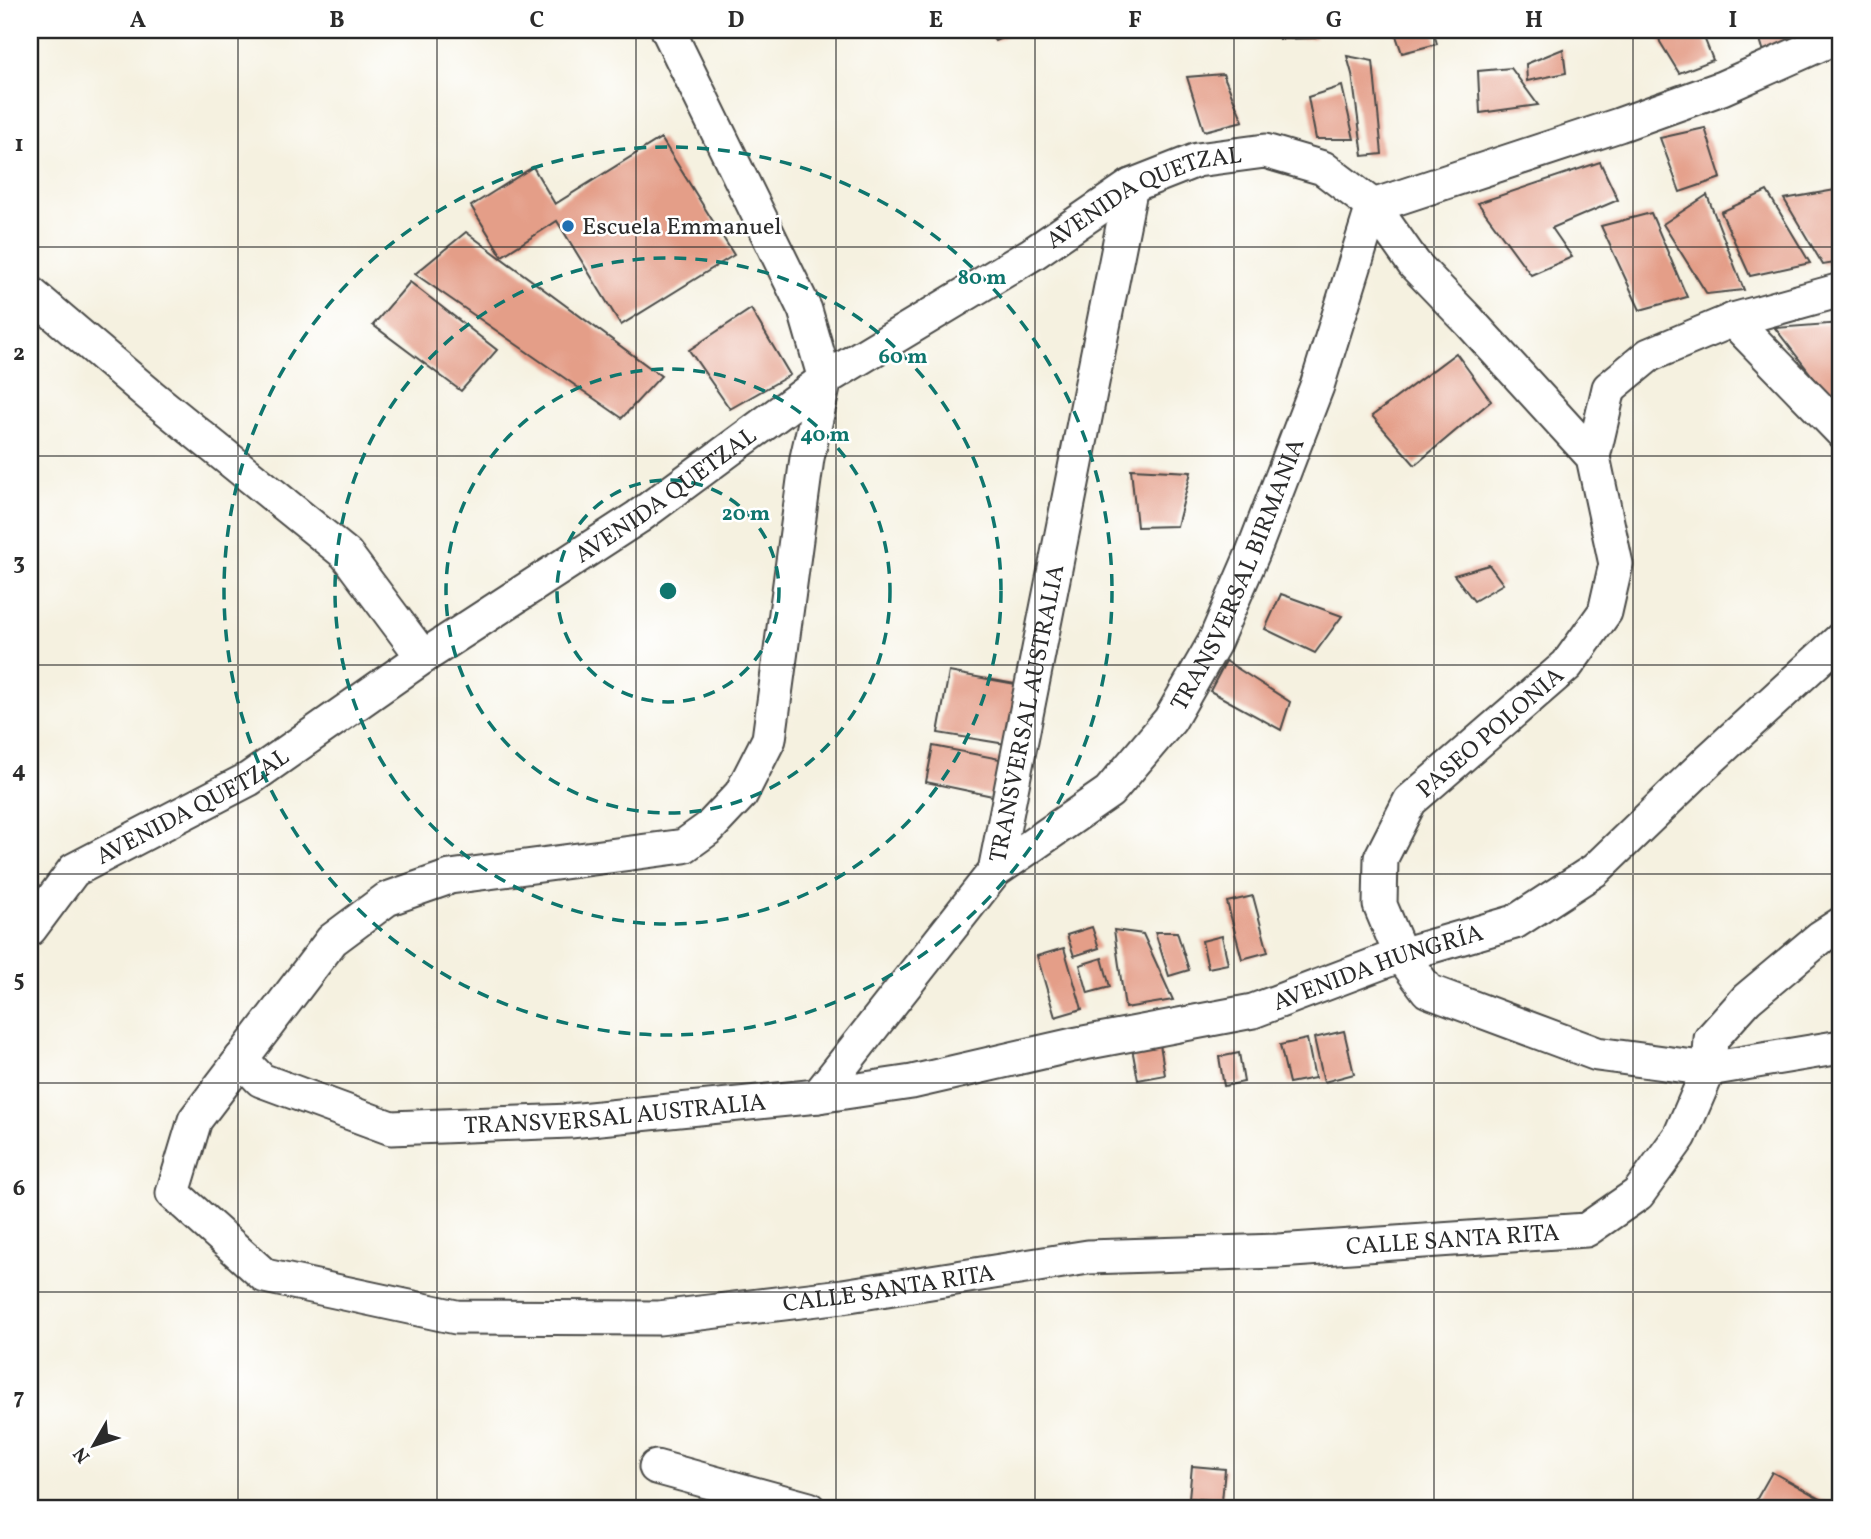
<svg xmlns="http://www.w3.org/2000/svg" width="1871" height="1539" font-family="Vollkorn,serif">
<rect width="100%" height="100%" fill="#fff"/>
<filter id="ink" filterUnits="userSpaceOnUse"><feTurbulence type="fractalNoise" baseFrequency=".0143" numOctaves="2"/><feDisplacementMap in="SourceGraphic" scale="14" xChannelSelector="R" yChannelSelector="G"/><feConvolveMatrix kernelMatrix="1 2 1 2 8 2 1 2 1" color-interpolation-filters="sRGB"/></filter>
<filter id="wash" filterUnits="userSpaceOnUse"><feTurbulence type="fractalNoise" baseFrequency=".00686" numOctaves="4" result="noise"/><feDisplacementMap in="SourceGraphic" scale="28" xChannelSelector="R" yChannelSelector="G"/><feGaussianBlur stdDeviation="1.57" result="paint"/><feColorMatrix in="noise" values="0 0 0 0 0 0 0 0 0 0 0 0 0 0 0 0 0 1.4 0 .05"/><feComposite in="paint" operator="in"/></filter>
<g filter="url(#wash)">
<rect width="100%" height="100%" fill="#f5f1e0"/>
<g id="blocks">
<g fill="#e49e88">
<path d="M987 30H1019L995 41Z"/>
<path d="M1277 30H1314L1315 38 1279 39Z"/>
<path d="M1394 30H1433L1437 44 1402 53Z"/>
<path d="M1658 30H1701L1713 60 1679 73 1660 42Z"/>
<path d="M1767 30H1788L1798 46 1767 62 1758 33Z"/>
<path d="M1563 49 1566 73 1527 81 1526 64Z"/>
<path d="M1347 56 1373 61 1382 154 1363 156 1352 74Z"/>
<path d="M1511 68 1538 105 1480 113 1478 71Z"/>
<path d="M1223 74 1243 121 1204 131 1187 77Z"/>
<path d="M1342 86 1354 139H1316L1308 97Z"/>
<path d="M1705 128 1721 178 1680 192 1660 138Z"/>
<path d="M661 138 734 255 621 325 557 221 502 256 471 206 533 167 555 204Z"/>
<path d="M1600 162 1618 200 1552 228 1572 257 1531 275 1478 203Z"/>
<path d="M1841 189V262L1823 265 1784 199Z"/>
<path d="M1767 191 1810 263 1750 276 1721 212Z"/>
<path d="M1707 195 1744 290 1707 294 1663 224Z"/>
<path d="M1651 213 1687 297 1640 310 1601 226Z"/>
<path d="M466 232 661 376 622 418 415 274Z"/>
<path d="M410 282 497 350 461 391 373 325Z"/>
<path d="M751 309 790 375 730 409 689 350Z"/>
<path d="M1841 323V413L1775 328Z"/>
<path d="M1456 353 1491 401 1415 465 1372 416Z"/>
<path d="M1131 469 1191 472 1177 526 1137 527Z"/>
<path d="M1489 565 1503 584 1474 601 1454 575Z"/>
<path d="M1281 594 1342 616 1315 653 1265 629Z"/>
<path d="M1226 661 1290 702 1281 730 1210 691Z"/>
<path d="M949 672 1021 685 1012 745 938 733Z"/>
<path d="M933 746 1010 761 1002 798 926 782Z"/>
<path d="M1253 896 1268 952 1242 959 1227 902Z"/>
<path d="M1092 927 1099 948 1074 956 1067 935Z"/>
<path d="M1114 930 1143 934 1173 1000 1125 1008Z"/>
<path d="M1155 932H1177L1189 970 1169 976Z"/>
<path d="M1222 936 1228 964 1208 968 1202 941Z"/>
<path d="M1064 948 1082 1009 1055 1017 1037 956Z"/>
<path d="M1102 958 1110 987 1088 993 1080 965Z"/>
<path d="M1344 1031 1354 1074 1324 1082 1314 1038Z"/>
<path d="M1159 1038 1165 1075 1138 1080 1131 1043Z"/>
<path d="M1307 1039 1315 1078 1289 1083 1280 1045Z"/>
<path d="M1239 1053 1244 1082 1224 1086 1219 1057Z"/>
<path d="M1192 1466 1225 1469 1222 1501 1189 1498Z"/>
<path d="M1772 1472 1826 1502 1822 1509H1751Z"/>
</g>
</g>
</g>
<g filter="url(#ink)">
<use href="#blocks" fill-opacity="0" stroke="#494946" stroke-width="2"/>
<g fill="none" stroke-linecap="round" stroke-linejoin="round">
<g stroke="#494946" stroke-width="37">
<g id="minor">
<path id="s1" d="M668 30 805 310 825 379 807 458 769 739 741 794 709 828 684 846 450 877 387 899 332 940 195 1120 173 1193 265 1276 456 1317 659 1318 843 1296 1088 1257 1278 1251 1586 1230 1638 1194 1680 1136 1709 1069 1711 1039 1747 999 1821 937 1841 924"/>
<path d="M1373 206 1619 125 1722 88 1841 35"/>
<path d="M30 293 151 396 346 554 423 657"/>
<path d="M1733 320 1841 431"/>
<path d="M1593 457 1609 388 1649 355 1733 320 1841 290"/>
<path id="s2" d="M995 871 1109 792 1170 720 1214 643 1252 555 1317 386 1373 206"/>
<path id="s3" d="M30 929 74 870 249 779 423 657 638 517 825 379 1032 254 1131 186 1197 160 1265 151 1323 168 1373 206 1414 264 1469 321 1593 457 1616 564 1605 612 1567 665 1410 801 1381 858 1380 905 1401 955 1428 991 1597 1054 1709 1069 1841 1047"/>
<path id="s4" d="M241 1059 261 1080 391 1128 570 1121 818 1096 995 871 1131 186"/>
<path id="s5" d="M818 1096 912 1082 1073 1045 1253 1011 1401 955 1515 922 1595 870 1709 760 1841 639"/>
<path d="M656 1467 809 1509"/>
</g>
</g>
<use href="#minor" stroke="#fff" stroke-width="33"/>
</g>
</g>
<path fill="none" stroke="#2b2b2b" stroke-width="2" stroke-opacity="0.55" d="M238 30V1509M437 30V1509M636 30V1509M836 30V1509M1035 30V1509M1234 30V1509M1434 30V1509M1633 30V1509M30 247H1841M30 456H1841M30 665H1841M30 874H1841M30 1083H1841M30 1292H1841"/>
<g fill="none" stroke="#0f766e" stroke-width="3.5" stroke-dasharray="12 9">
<circle cx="668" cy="591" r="111"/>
<circle cx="668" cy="591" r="222"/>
<circle cx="668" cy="591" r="333"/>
<circle cx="668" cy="591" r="444"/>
</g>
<circle fill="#1f6fb2" stroke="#fff" stroke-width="2.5" cx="568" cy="226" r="7"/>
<g text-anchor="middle" stroke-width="5" stroke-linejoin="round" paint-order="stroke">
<g font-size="24" fill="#2b2b2b" stroke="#fff">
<text dy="8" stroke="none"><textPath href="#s3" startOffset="1342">AVENIDA QUETZAL</textPath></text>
<text dy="8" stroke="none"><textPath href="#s3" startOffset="775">AVENIDA QUETZAL</textPath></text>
<text dy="8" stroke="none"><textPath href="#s2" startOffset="394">TRANSVERSAL BIRMANIA</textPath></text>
<text dy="8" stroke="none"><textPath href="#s4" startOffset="1043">TRANSVERSAL AUSTRALIA</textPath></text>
<text transform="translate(1490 732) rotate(-41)" y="8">PASEO POLONIA</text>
<text dy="8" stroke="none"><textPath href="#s3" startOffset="208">AVENIDA QUETZAL</textPath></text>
<text dy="8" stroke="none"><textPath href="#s5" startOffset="576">AVENIDA HUNGRÍA</textPath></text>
<text dy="8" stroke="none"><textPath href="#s4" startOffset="392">TRANSVERSAL AUSTRALIA</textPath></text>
<text dy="8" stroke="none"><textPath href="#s1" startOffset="2882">CALLE SANTA RITA</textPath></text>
<text dy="8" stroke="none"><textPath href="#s1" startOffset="2315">CALLE SANTA RITA</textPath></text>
</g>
<g font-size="24" fill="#2b2b2b" stroke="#fff" text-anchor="start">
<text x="582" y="234">Escuela Emmanuel</text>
</g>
</g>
<circle cx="668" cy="591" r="10" fill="#0f766e" stroke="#fff" stroke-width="3.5"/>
<g font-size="21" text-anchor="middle" font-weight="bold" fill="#0f766e" stroke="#fff" stroke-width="5" stroke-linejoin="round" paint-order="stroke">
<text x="982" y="284">80 m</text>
<text x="903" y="363">60 m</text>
<text x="825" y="441">40 m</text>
<text x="746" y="520">20 m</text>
</g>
<rect width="1871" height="1539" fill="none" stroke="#fff" stroke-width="77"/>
<g transform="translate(94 1445) rotate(231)" stroke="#ffffff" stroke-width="5" paint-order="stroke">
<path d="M0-5L12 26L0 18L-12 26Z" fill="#2b2b2b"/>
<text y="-10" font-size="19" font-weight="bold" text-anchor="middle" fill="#2b2b2b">N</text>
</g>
<rect x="38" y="38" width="1794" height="1462" fill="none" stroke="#2b2b2b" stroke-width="2.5"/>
<g font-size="23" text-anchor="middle" font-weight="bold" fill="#2b2b2b">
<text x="138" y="27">A</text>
<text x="337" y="27">B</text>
<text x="537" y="27">C</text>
<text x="736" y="27">D</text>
<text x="936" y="27">E</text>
<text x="1135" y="27">F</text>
<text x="1334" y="27">G</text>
<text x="1534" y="27">H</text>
<text x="1733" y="27">I</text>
<text x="19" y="151">1</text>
<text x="19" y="360">2</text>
<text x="19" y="569">3</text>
<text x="19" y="777">4</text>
<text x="19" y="986">5</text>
<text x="19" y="1195">6</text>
<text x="19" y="1404">7</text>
</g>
</svg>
